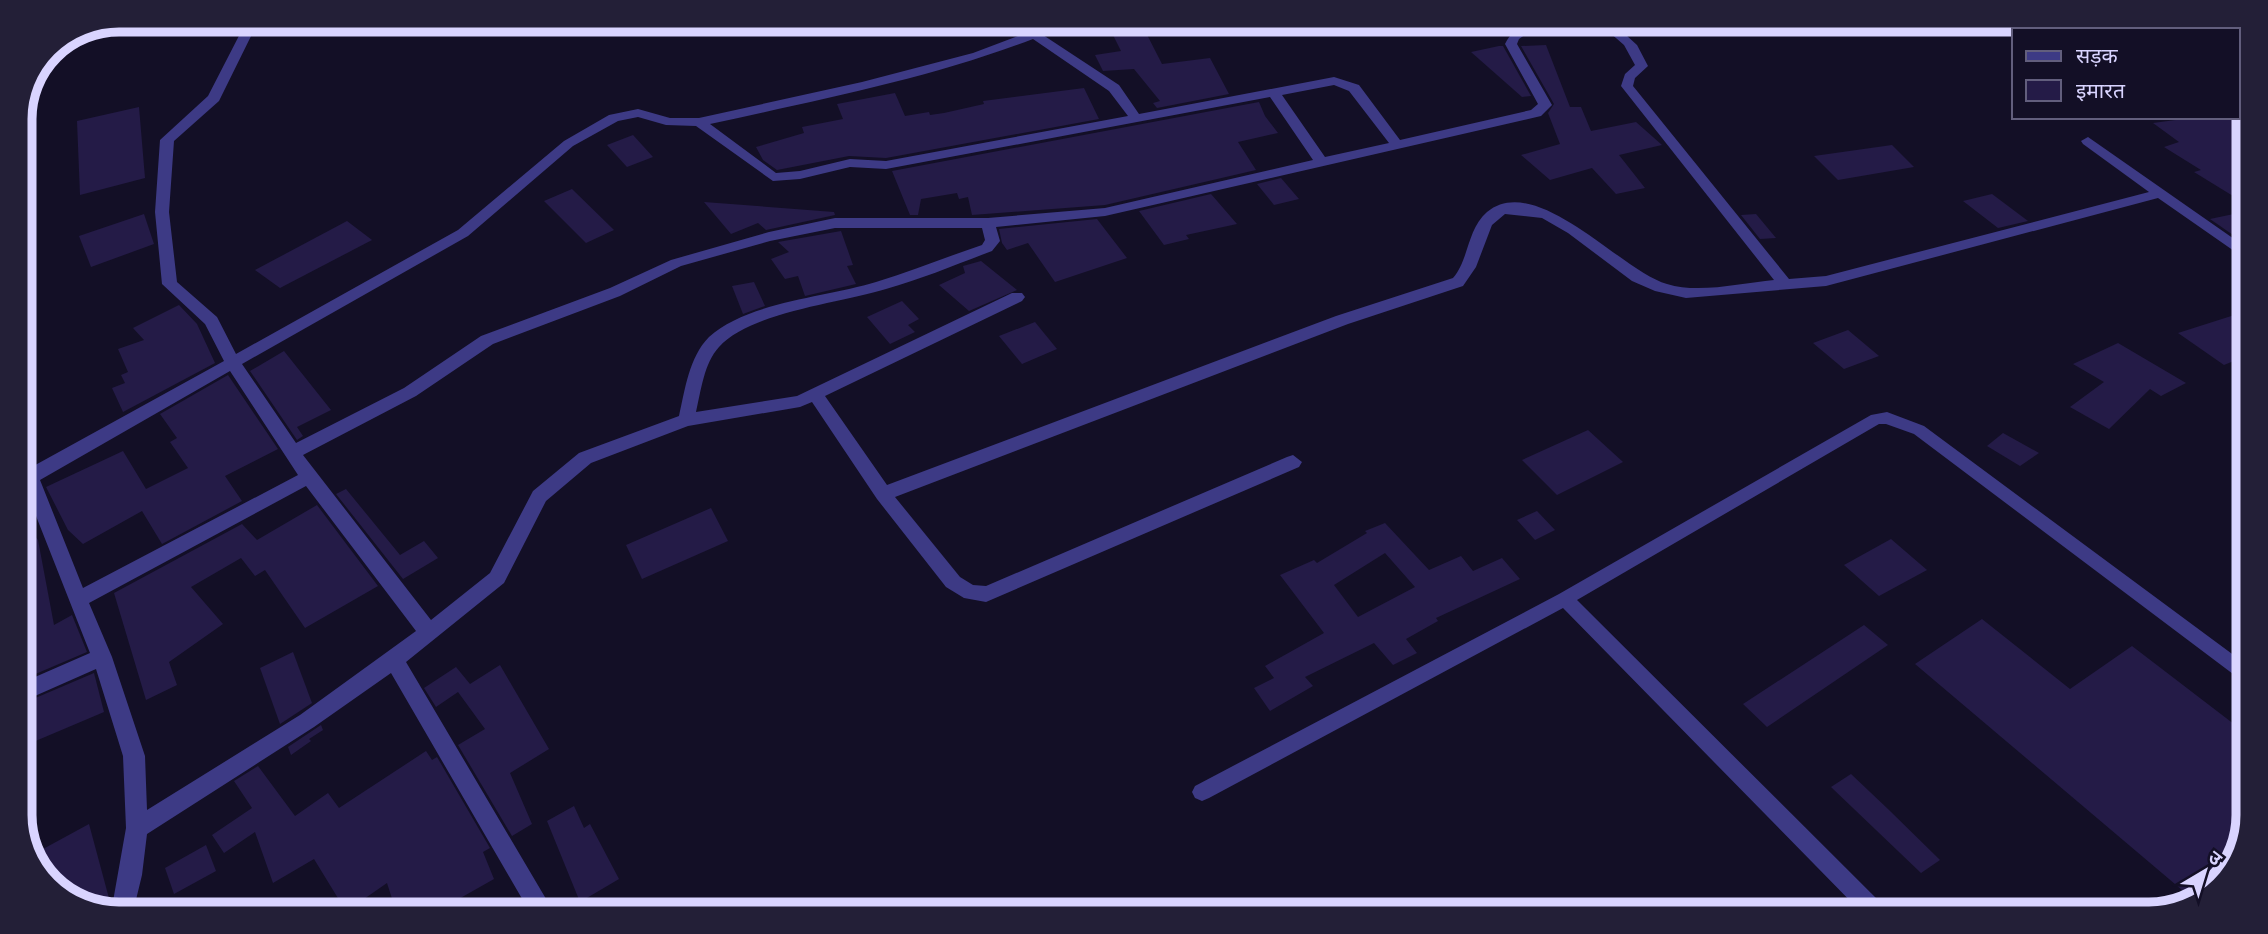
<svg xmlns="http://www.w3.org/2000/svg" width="2268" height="934" font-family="Mulish,'Noto Sans Devanagari',sans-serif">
<rect width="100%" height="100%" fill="#130f26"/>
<g fill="#241b47" fill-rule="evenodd">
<path d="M1141 23 1162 64 1210 58 1229 94 1157 108 1153 103 1160 101 1134 69 1103 71 1095 55 1121 51 1108 25Z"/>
<path d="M1546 45 1570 107H1581L1591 131 1636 122 1662 145 1619 155 1645 188 1616 194 1592 168 1550 180 1521 155 1560 144 1548 113 1554 104 1521 46Z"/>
<path d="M1499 46H1503L1531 96 1522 97 1471 52Z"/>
<path d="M1084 88 1099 119 886 158 849 156 777 170 763 160 756 147 804 133 802 127 843 119 837 104 895 93 905 116 929 112 930 115 944 113 984 104 983 101Z"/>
<path d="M1259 102 1265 116 1278 133 1238 142 1256 170 1105 205 972 215 968 197 959 199 957 193 921 199 918 215H910L892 171Z"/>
<path d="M139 107 145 178 80 195 77 121Z"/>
<path d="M2198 117H2248V192L2233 196 2194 172 2201 170 2164 147 2179 142 2153 123Z"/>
<path d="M633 135 653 157 627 167 607 145Z"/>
<path d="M1892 145 1914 167 1838 180 1814 156Z"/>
<path d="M1281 178 1299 199 1274 205 1257 184Z"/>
<path d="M572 189 614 230 586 243 544 201Z"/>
<path d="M1211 194 1237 224 1186 235 1189 239 1164 245 1139 211Z"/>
<path d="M1992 194 2028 221 1998 228 1963 201Z"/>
<path d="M704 202 834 212 835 215 766 230 758 223 731 234Z"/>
<path d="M2248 211 2247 234 2236 237 2210 219Z"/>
<path d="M144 214 154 244 91 267 79 236Z"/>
<path d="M1756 214 1776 238 1760 239 1741 215Z"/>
<path d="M1097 219 1127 258 1055 282 1028 243 1007 250 1002 243 999 229Z"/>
<path d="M347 221 372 240 280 288 255 270Z"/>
<path d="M841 231 853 265 847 266 856 284 805 296 798 276 785 279 771 259 789 252 778 242Z"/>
<path d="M981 261 1017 290 969 311 939 285 965 273 963 266Z"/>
<path d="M754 282 765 306 743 314 732 286Z"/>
<path d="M902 301 919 319 908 325 915 332 890 344 867 317Z"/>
<path d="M179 305 197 324 215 363 123 412 112 388 125 383 121 375 128 372 118 349 144 340 133 328Z"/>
<path d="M2247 311 2246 356 2224 365 2178 333Z"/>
<path d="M1035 322 1057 349 1022 364 999 336Z"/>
<path d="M1848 330 1879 356 1844 369 1813 343Z"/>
<path d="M2118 343 2186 383 2161 396 2150 389 2109 429 2070 407 2104 382 2073 364Z"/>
<path d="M284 351 331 410 297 427 303 436 297 440 250 371Z"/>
<path d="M228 375 278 449 225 476 242 501 162 544 142 511 83 544 68 530 46 487 123 451 146 489 188 468 170 442 177 438 160 414Z"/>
<path d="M1588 430 1623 462 1557 495 1522 460Z"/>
<path d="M2003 433 2039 453 2020 466 1987 446Z"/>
<path d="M346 489 400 555 424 541 438 558 403 579 336 494Z"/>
<path d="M317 505 378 586 305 628 265 570 255 576 241 558 191 587 223 624 169 662 177 685 146 700 114 593 242 524 257 540Z"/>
<path d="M711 508 728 541 642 579 626 545Z"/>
<path d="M1537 511 1555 530 1535 540 1517 520Z"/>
<path d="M19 517 38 540 54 625 72 615 87 652 19 681Z"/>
<path d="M1385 523 1429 570 1461 556 1473 571 1502 558 1520 579 1436 618 1438 621 1406 639 1417 653 1393 665 1374 643 1305 677 1313 686 1270 711 1254 688 1274 678 1265 666 1324 633 1280 575 1314 560 1317 563 1367 533 1365 531ZM1385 553 1415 587 1358 617 1334 585Z"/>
<path d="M1891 539 1927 570 1879 596 1844 565Z"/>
<path d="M1982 619 2070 689 2132 646 2243 731 2241 853 2205 898 2195 901 1915 664Z"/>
<path d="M1864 625 1888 645 1767 727 1743 704Z"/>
<path d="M293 652 312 703 280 724 260 668Z"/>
<path d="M500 665 549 749 510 773 532 824 512 836 458 745 485 729 458 692 436 707 424 688 456 667 470 684Z"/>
<path d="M94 673 104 712 19 748V705Z"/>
<path d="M321 725 323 730 309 739 311 741 291 755 288 747Z"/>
<path d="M426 751 432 760 437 757 490 848 483 852 494 879 441 909 395 908 387 883 351 908H344L314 859 273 883 255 832 224 853 212 835 252 808 234 781 258 766 295 816 328 793 339 808Z"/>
<path d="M1851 774 1889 810 1940 860 1921 873 1831 787Z"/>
<path d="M574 806 584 828 590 824 619 879 580 902 547 821Z"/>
<path d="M89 824 110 902V907H81L40 876 32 855Z"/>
<path d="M206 845 216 871 174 894 165 868Z"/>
</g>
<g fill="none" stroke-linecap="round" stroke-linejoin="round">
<path fill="#3d3a85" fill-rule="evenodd" d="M1887 412 1924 426 2243 662V680L2237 677 1914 434 1886 424H1879L1577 600 1885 907 1888 914H1863L1563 608 1209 798 1202 801 1195 798 1192 792 1195 786 1559 594 1871 415Z"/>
<g fill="#3d3a85" fill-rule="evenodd">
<path d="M253 20H267L255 28 219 101 174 141 169 212 177 282 217 317 236 354 458 230 564 141 609 115 638 109 670 118H699L862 82 973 53 1052 23H1068L1043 35 1119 85 1139 114 1334 77 1359 85 1400 140 1531 110 1538 104 1505 44C1512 29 1524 24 1540 24L1519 39 1517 44 1552 105 1541 116 1105 216 996 227 1000 241 992 251C957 264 922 279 886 289 840 303 751 312 719 347 704 363 701 391 696 412L797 396 1012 293H1022L1025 297 1022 301 825 396 887 485 1336 316 1453 278C1469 260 1467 229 1487 212 1536 171 1621 271 1667 284 1699 294 1741 283 1774 280L1621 86 1625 74 1635 65 1624 45 1601 25H1615L1637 45 1648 66 1635 78 1633 86 1789 279 1826 276 2149 192 2083 144 2081 141 2088 137 2247 248V260L2158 198 1826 286 1686 298 1655 291 1632 281 1568 233 1542 218 1505 214 1492 225 1476 267 1463 286 1348 324 895 497 960 577 973 585 986 586 1287 457 1293 455 1302 462 1299 467 986 602 964 598 946 587 877 499 812 402 800 407 688 426 591 463 546 501 504 583 406 662 552 909H528L391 673 314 727 147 834 142 875 134 908 112 907 126 828 123 756 96 669 19 703V684L90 653 25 488 19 490V474L224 361 205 324 162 284 155 212 160 140 208 96 244 26ZM1033 39 1109 91 1128 116 886 161 850 159 800 171 776 173 710 124C818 100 929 79 1033 39ZM1334 85 1349 91 1389 143 1325 157 1282 95ZM1270 97 1313 160 1105 208 988 218H835L769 232 671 260 610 288 481 336 404 388 296 443 242 364 468 236 573 146 618 121 638 117 666 125 696 126 773 181 800 179 850 167 886 169ZM835 228H982L985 240 982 245C946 257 912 271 876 282 827 297 747 302 709 337 689 357 685 390 679 416L579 453 533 491 490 573 431 620 303 455 416 396 493 344 620 296 681 266 770 241ZM230 371 298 475 83 588 40 480ZM306 486 416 631 300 715 147 810 145 756 112 657 89 603Z"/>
<path d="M2242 95 2245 103 2238 105V97Z"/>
</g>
</g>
<path d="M0 0H2268V934H0ZM119 32H2149A87 87 0 0 1 2236 119V815A87 87 0 0 1 2149 902H119A87 87 0 0 1 32 815V119A87 87 0 0 1 119 32Z" fill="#231f37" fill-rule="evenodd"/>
<path fill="none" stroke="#d9d4ff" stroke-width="9" d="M119 32H2149A87 87 0 0 1 2236 119V815A87 87 0 0 1 2149 902H119A87 87 0 0 1 32 815V119A87 87 0 0 1 119 32Z"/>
<rect x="2012" y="28" width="228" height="91" fill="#130f26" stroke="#625e7d" stroke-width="2"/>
<rect x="2026" y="51" width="35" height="10" fill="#3d3a85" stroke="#625e7d" stroke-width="2"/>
<text x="2076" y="63" font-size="21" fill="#d9d4ff">सड़क</text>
<rect x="2026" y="80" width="35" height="21" fill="#241b47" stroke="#625e7d" stroke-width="2"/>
<text x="2076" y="98" font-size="21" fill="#d9d4ff">इमारत</text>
<g transform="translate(2205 871) rotate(38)" stroke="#130f26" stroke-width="5" paint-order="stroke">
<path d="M0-5L12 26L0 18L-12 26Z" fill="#d9d4ff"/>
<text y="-10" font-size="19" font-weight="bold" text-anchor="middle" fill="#d9d4ff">उ</text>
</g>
</svg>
